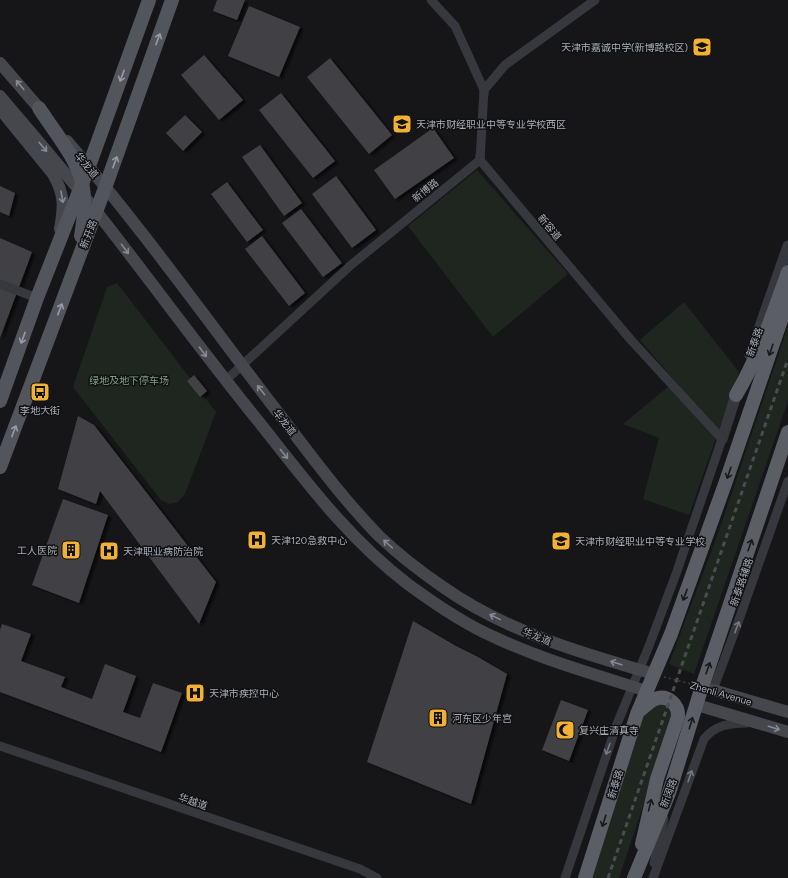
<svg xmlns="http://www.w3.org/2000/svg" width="788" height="878" font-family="Figtree,'Noto Sans SC',sans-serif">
<defs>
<filter id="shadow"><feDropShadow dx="3.5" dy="2" stdDeviation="1" flood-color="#0009"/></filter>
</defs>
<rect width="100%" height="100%" fill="#161618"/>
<g fill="#1e261f">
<path d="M477 170 568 274 493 337 408 226Z"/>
<path d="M117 283 216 412 185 494 178 502 169 504 161 500 73 387 107 287Z"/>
<path d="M684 302 739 372 689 515 643 499 659 438 623 424 675 381 640 340Z"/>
<path d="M788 326V401L694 674 669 664 721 525Z"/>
<path d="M656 703 669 707 672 715 671 722 619 878H592L644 715Z"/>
</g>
<g fill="#404145" filter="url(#shadow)">
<path d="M217 0H245L237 20 213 11Z"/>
<path d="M249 6 300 27 279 77 228 56Z"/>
<path d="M204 55 243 100 219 120 181 75Z"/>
<path d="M330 58 392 135 369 154 307 77Z"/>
<path d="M281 93 335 161 313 178 259 110Z"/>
<path d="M185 115 202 132 183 151 166 133Z"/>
<path d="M433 128 454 158 395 199 374 170Z"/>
<path d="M260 145 302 203 284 216 242 157Z"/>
<path d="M336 176 376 230 352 248 312 194Z"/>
<path d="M227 182 263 230 247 242 211 194Z"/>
<path d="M0 186 15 193 9 216 0 212Z"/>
<path d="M301 209 342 263 323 277 282 223Z"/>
<path d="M262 236 305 293 289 306 245 249Z"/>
<path d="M0 238 32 252 0 338Z"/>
<path d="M194 375 207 391 200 397 187 381Z"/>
<path d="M78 416 94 425 216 582 199 624 100 491 96 504 58 489Z"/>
<path d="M63 499 108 515 79 603 32 585Z"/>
<path d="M413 621 456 646 478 657 507 674 471 804 367 762Z"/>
<path d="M2 624 31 634 21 661 65 677 61 687 92 699 105 664 136 676 123 712 140 718 153 683 182 693 161 752 0 692V630Z"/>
<path d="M561 700 588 710 569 761 542 750Z"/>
</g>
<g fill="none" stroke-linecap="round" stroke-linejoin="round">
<path stroke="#3d3f44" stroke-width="1.5" stroke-dasharray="2 3" stroke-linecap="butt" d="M664 677 691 684"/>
<g stroke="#37383d" stroke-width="9">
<path d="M431 0 455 26 484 90 480 160 631 340 722 439 676 574 649 646 617 724 565 878"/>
<path d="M484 95V90L505 65 595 0"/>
<path d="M0 284 37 298"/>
<path d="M225 381 351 265 480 160V155"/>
<path d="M713 690 736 628 788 481"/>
<path d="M0 746 360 869 377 878"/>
<path d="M654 863 664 819"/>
<path d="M653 878 704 739C715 725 730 723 747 723"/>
</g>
<g stroke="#37383d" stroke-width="11">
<path d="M750 355 788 246"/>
<path d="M722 439 738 389"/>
</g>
<g stroke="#45474d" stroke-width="12">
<path d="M0 63 45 115"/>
<path d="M0 96C32 134 65 172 96 211 151 281 203 353 259 422 305 480 349 540 409 585 435 604 464 624 494 637 543 660 596 675 647 691"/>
<path d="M0 109 53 174C65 195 64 206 60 229"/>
<path d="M67 141C140 226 205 317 273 406 307 450 340 496 379 536 399 555 421 572 443 587 505 631 581 653 654 674"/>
<path d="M713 690 788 712"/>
<path d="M697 705 788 732"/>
</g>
<g stroke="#53555c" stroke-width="14">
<path d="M39 108C53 130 77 158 82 183 86 200 84 219 81 236"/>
<path d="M0 401 37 298 89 166 149 0"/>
<path d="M0 467 105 188 172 0"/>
</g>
<g stroke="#5b5e65" stroke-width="14">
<path d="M736 395C759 356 773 314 788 272"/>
<path d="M640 710C645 706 650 701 655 699 668 694 679 705 678 717L657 779 642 844"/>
<path d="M585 878 637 714 671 634 725 484 788 300"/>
<path d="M634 878 669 793 699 696 788 432"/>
</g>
<path stroke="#4a4c52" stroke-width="3" stroke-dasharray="5 4" stroke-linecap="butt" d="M608 878 788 359"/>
</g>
<defs><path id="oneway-shaft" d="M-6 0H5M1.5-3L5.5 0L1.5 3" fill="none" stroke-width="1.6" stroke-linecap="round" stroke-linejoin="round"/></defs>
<g stroke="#979ba6">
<use href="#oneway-shaft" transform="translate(158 39) rotate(-70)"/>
<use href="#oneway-shaft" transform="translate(122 76) rotate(110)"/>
<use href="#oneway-shaft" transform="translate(115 162) rotate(-70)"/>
<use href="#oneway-shaft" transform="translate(60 309) rotate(-69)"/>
<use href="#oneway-shaft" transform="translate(23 338) rotate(110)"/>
<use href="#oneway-shaft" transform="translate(14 431) rotate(-69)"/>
</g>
<g stroke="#858993">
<use href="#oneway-shaft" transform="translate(20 85) rotate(-130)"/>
<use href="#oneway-shaft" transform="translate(43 147) rotate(50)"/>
<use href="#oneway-shaft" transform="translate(62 197) rotate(80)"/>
<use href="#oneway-shaft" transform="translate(125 249) rotate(53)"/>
<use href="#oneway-shaft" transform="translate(203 352) rotate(53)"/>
<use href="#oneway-shaft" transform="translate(261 390) rotate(-128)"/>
<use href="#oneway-shaft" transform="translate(284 454) rotate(51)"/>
<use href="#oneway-shaft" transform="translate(388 544) rotate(-138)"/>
<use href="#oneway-shaft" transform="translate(495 617) rotate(-154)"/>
<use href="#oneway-shaft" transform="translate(616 663) rotate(-163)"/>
<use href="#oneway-shaft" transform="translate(774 728) rotate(17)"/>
</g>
<g stroke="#18191b">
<use href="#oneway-shaft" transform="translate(771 350) rotate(109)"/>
<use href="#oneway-shaft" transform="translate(729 473) rotate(109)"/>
<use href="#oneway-shaft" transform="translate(750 545) rotate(-71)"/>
<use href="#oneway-shaft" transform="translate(685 595) rotate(110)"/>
<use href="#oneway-shaft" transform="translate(708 668) rotate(-71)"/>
<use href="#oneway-shaft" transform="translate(691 723) rotate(-73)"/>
<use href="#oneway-shaft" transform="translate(650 805) rotate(-76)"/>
<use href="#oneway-shaft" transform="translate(604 821) rotate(108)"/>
</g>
<g stroke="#757881">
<use href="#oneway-shaft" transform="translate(737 627) rotate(-70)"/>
<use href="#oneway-shaft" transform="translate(608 749) rotate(109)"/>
<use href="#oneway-shaft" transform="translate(690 776) rotate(-71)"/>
</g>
<defs>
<g id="school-square" transform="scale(1)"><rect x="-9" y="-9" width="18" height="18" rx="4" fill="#f2b134" stroke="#111113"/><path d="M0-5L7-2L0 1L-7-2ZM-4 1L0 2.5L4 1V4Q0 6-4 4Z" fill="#111"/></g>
<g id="bus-square" transform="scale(1)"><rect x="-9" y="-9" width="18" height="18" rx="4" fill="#f2b134" stroke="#111113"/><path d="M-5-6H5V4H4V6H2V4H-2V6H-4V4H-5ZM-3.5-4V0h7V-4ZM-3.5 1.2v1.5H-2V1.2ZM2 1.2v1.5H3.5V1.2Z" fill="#111"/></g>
<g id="hospital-square" transform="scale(1)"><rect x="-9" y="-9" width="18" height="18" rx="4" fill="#f2b134" stroke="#111113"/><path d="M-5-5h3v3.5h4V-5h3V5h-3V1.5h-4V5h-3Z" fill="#111"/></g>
<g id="building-square" transform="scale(1)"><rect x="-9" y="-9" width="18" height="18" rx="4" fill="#f2b134" stroke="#111113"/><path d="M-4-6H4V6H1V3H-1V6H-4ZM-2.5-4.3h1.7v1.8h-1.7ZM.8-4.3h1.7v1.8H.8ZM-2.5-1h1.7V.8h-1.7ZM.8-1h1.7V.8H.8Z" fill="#111"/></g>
<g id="mosque-square" transform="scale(1)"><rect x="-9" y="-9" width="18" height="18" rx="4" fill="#f2b134" stroke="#111113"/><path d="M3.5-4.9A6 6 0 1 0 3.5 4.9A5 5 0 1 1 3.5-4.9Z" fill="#111"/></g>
</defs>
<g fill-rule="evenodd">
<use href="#school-square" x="702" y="47"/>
<use href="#school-square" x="402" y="124"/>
<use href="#bus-square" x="40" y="392"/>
<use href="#hospital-square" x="257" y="540"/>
<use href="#school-square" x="561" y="541"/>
<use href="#building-square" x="71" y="550"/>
<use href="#hospital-square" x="109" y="551"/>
<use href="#hospital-square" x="195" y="693"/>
<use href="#building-square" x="438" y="718"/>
<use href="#mosque-square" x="565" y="730"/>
</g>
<g text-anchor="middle" stroke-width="3" stroke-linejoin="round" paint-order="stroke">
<g font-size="10" fill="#a8adb8" stroke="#111113" text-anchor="start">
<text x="688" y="51" text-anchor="end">天津市嘉诚中学(新博路校区)</text>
<text x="416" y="128">天津市财经职业中等专业学校西区</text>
<text x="40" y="414" text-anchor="middle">李地大街</text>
<text x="271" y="544">天津120急救中心</text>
<text x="575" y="545">天津市财经职业中等专业学校</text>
<text x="57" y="554" text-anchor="end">工人医院</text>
<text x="123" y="555">天津职业病防治院</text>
<text x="209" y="697">天津市疾控中心</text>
<text x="452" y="722">河东区少年宫</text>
<text x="579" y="734">复兴庄清真寺</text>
</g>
<g font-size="10" fill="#a8adb8" stroke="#111113">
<text transform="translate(87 165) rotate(50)" y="4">华龙道</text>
<text transform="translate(425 190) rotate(-39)" y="4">新博路</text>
<text transform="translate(550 227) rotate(50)" y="4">新容道</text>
<text transform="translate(88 234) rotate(-69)" y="4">新开路</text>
<text transform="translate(754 342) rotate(-71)" y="4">新泰路</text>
<text transform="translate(285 422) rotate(52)" y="4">华龙道</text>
<text transform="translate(741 582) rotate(-71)" y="4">新泰路辅路</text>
<text transform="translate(537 636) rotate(22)" y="4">华龙道</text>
<text transform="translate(721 693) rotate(16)" y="4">Zhenli Avenue</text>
<text transform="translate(615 784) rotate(-73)" y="4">新泰路</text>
<text transform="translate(668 793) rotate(-70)" y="4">新阔路</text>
<text transform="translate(193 801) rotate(19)" y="4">华越道</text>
</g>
<g font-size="10" fill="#7fa381" stroke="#111113">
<text x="129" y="384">绿地及地下停车场</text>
</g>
</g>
</svg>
